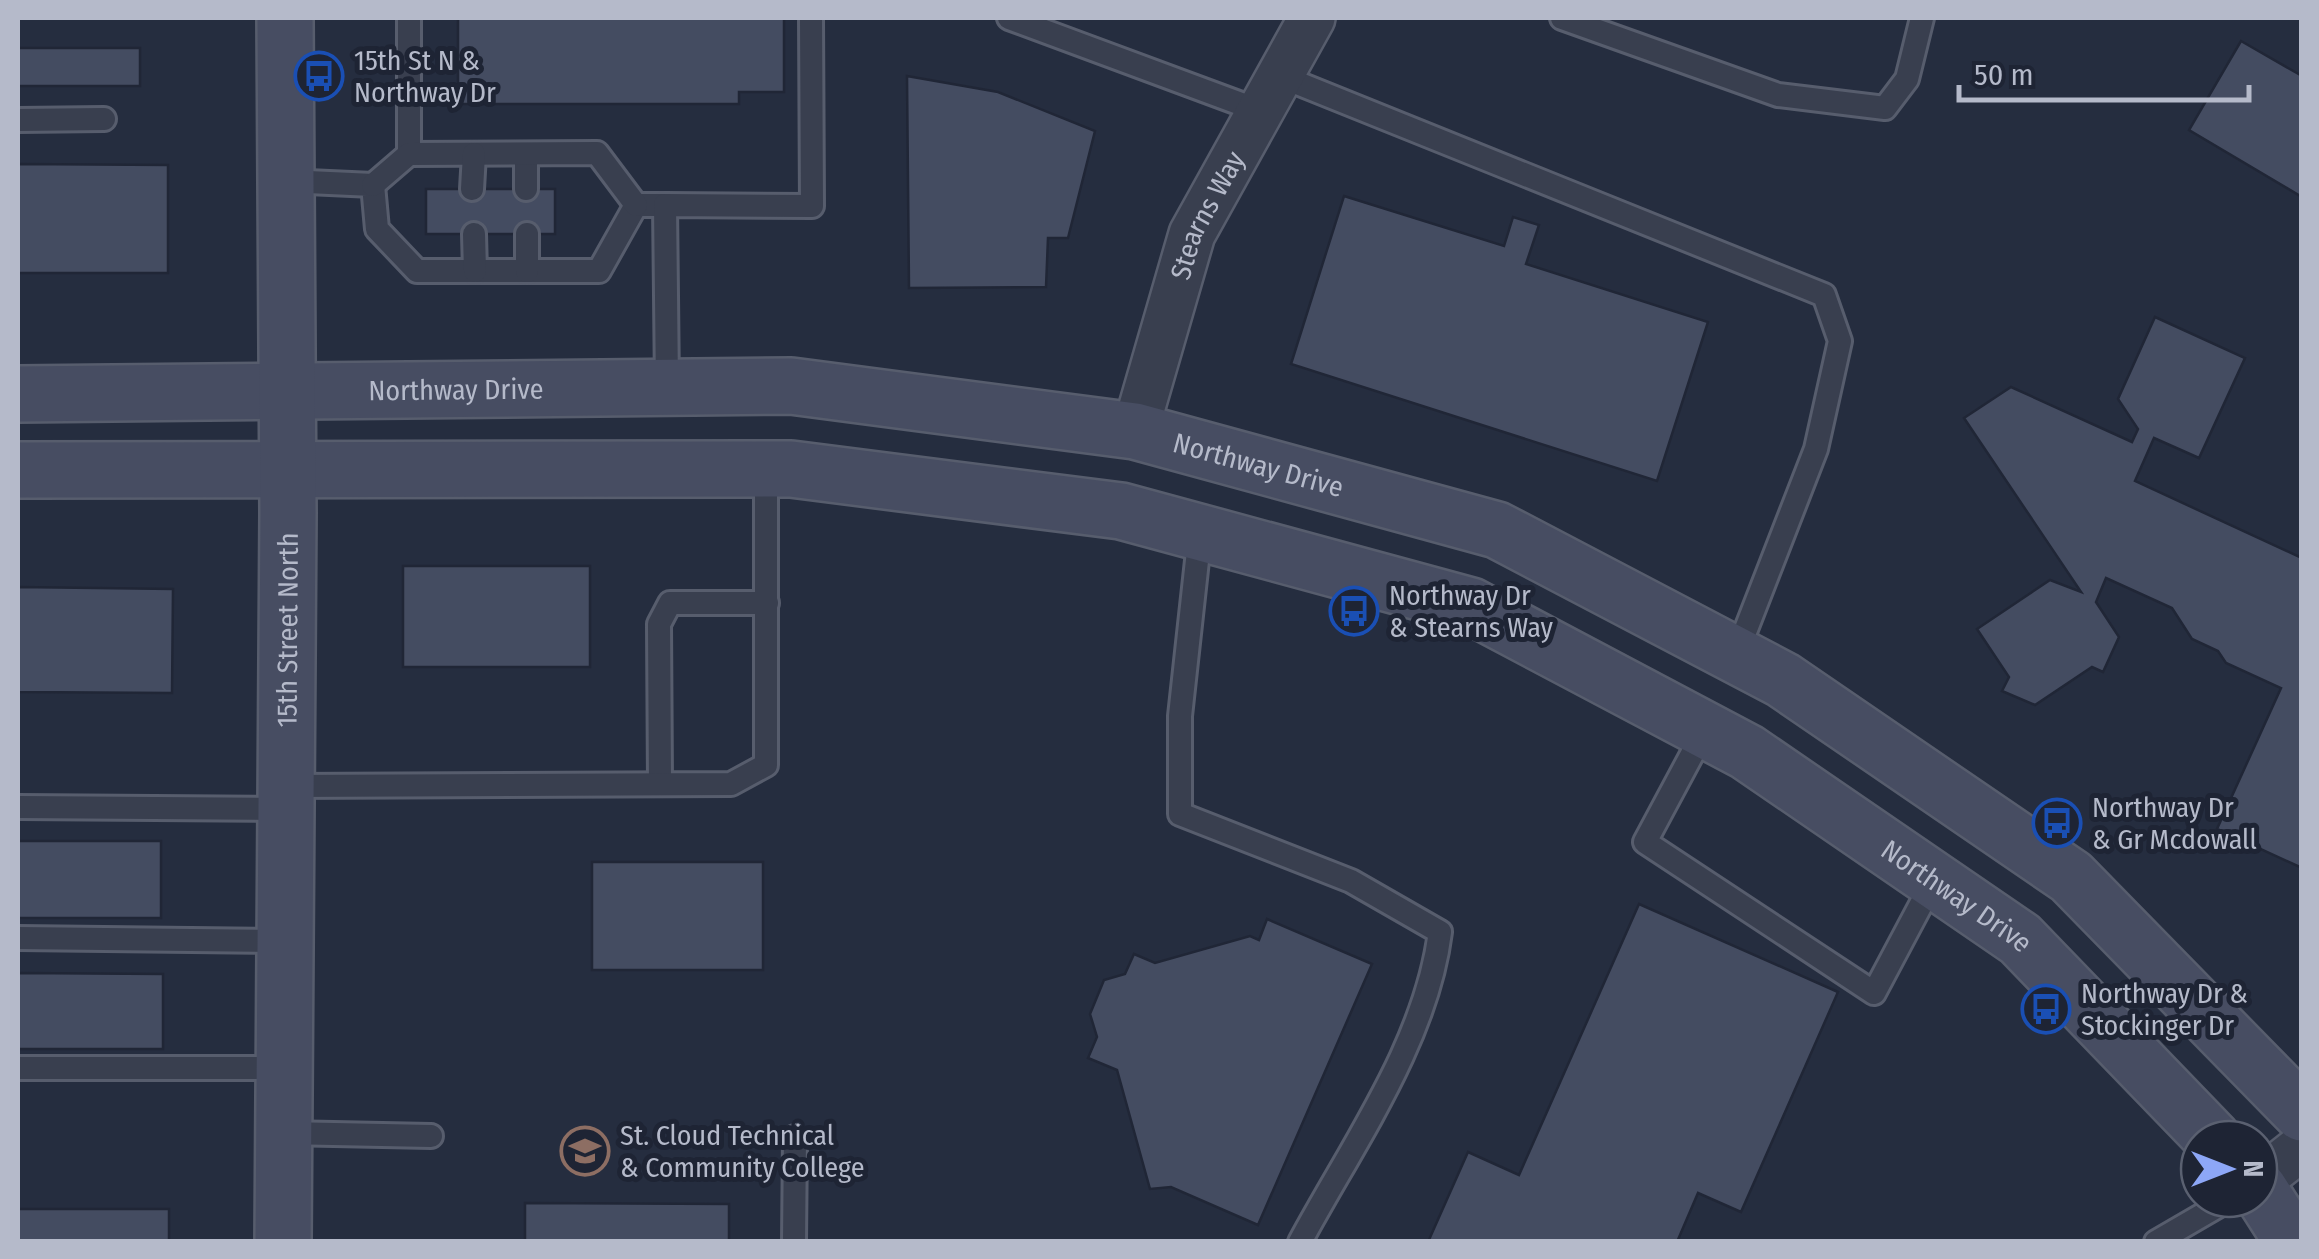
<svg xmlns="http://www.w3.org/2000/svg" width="2319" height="1259" font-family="'Fira Sans Condensed',sans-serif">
<rect width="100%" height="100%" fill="#252d3f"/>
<g fill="#444c61" stroke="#202636" stroke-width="2.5">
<path d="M458 18H784V92H739V104H458Z"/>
<path d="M2241 41 2302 76V197L2189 130Z"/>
<rect x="18" y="48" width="122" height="38"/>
<path d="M907 76 998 92 1095 131 1068 238H1048L1046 287 909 288Z"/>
<path d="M18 164 168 165V273H18Z"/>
<rect x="426" y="189" width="129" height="45"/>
<path d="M1344 196 1504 246 1513 217 1539 225 1526 264 1708 322 1657 481 1291 364Z"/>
<path d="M2155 317 2245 358 2199 458 2154 438 2135 481 2302 558V868L2217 829 2281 688 2226 663 2218 651 2192 639 2172 608 2106 578 2096 602 2119 637 2103 672 2092 667 2035 705 2002 691 2009 677 1977 629 2050 580 2081 592 1964 418 2011 387 2132 442 2138 429 2118 399Z"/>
<rect x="403" y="566" width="187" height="101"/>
<path d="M18 587 173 589 172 693 18 692Z"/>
<rect x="18" y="841" width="143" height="77"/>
<rect x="592" y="862" width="171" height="108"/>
<path d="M1639 904 1838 992 1741 1212 1698 1193 1677 1242H1428L1468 1152 1519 1175Z"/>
<path d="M1267 919 1372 964 1258 1225 1171 1187 1150 1189 1117 1070 1088 1058 1097 1037 1090 1014 1104 980 1125 974 1134 954 1155 963 1250 936 1259 940Z"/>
<path d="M18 973 163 974V1049H18Z"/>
<path d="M525 1203 729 1204V1242H525Z"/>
<rect x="18" y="1209" width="151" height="33"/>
</g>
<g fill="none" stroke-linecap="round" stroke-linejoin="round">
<g stroke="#575d6d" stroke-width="28">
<g id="lane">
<path d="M409 18V154"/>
<path d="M1009 18 1260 111"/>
<path d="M1562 18 1778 95 1885 108 1907 79 1922 18"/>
<path d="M1280 76 1824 295 1840 341 1816 449 1736 655"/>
<path d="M18 120 104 119"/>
<path d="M526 154V189"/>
<path d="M286 181 373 185 377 229 417 271H599L636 205H665"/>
<path d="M373 185 409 154 597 153 636 205"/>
<path d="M472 189 474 154"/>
<path d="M474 234 475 271"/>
<path d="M527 234V271"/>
<path d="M667 386 665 205 812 206 811 18"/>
<path d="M1200 533 1180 716V814L1351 881 1440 932C1426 1043 1352 1145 1300 1242"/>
<path d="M1705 730 1645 842 1874 993 1934 880"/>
<path d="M660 784 659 624 670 603H767"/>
<path d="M287 786 731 784 766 765V469"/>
<path d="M18 807 287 809"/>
<path d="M18 938 286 941"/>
<path d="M18 1068H285"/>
<path d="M285 1133 431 1136"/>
<path d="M794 1242 795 1137"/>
<path d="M2156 1242 2230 1199"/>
</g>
</g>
<g stroke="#575d6d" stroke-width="50">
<g id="street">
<path id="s1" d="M1135 431 1192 234 1312 18"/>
<path d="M2259 1181 2302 1147"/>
</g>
</g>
<g stroke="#575d6d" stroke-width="60">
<g id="secondary">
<path id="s2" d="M18 394 791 386 1135 431 1497 530 1783 680 2071 877 2302 1113"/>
<path id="s3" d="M18 470 791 469 1121 511 1471 606 1747 752 2020 939 2213 1139"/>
<path d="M2259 1189 2293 1242"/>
<path id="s4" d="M283 1242 288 513 285 18"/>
</g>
</g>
<use href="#lane" stroke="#393f4f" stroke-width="22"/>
<use href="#street" stroke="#393f4f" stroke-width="45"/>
<use href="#secondary" stroke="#474d62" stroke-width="55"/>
</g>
<defs>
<g id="bus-ring" transform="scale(2.5)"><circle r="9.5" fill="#1e2434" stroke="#1a4fb4" stroke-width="1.5"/><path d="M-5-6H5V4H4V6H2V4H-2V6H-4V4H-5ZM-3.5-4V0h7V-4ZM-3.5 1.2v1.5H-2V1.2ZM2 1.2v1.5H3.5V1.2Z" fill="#1a4fb4"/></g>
<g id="university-ring" transform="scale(2.5)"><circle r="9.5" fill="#1e2434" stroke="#8d6e63" stroke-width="1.5"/><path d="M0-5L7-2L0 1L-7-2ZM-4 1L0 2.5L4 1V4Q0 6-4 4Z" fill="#8d6e63"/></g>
</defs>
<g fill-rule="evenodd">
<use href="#bus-ring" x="319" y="76"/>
<use href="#bus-ring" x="1354" y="611"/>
<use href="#bus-ring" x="2057" y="823"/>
<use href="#bus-ring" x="2046" y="1009"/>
<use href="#university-ring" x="585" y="1151"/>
</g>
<g text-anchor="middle" stroke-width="10" stroke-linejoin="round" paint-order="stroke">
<g font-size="28" fill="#b5baca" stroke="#1e2434" text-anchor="start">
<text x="354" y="70">15th St N &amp;<tspan x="354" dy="32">Northway Dr</tspan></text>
<text x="1389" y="605">Northway Dr<tspan x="1389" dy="32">&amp; Stearns Way</tspan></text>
<text x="2092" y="817">Northway Dr<tspan x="2092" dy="32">&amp; Gr Mcdowall</tspan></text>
<text x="2081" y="1003">Northway Dr &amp;<tspan x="2081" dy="32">Stockinger Dr</tspan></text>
<text x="620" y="1145">St. Cloud Technical<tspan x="620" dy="32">&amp; Community College</tspan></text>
</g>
<g font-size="28" fill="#b5baca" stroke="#1e2434">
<text dy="10" stroke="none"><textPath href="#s1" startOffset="228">Stearns Way</textPath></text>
<text dy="10" stroke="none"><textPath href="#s2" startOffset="438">Northway Drive</textPath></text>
<text dy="10" stroke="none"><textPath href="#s2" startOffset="1248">Northway Drive</textPath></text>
<text dy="10" stroke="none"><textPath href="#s4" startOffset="612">15th Street North</textPath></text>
<text dy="10" stroke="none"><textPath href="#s3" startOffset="2035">Northway Drive</textPath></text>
</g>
</g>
<rect width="2319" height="1259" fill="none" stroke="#b5baca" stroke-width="40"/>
<g transform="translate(2229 1169) rotate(90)"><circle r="48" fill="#1e2434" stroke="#5a6070" stroke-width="2.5"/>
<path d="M0-8L18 38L0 25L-18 38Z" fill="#8da7f7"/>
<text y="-15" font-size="28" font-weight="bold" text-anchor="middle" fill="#b5baca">N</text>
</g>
<path d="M1959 85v15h290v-15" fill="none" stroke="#b5baca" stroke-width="5"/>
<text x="1974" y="85" font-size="30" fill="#b5baca" stroke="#1e2434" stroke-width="8" paint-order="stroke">50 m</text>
</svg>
